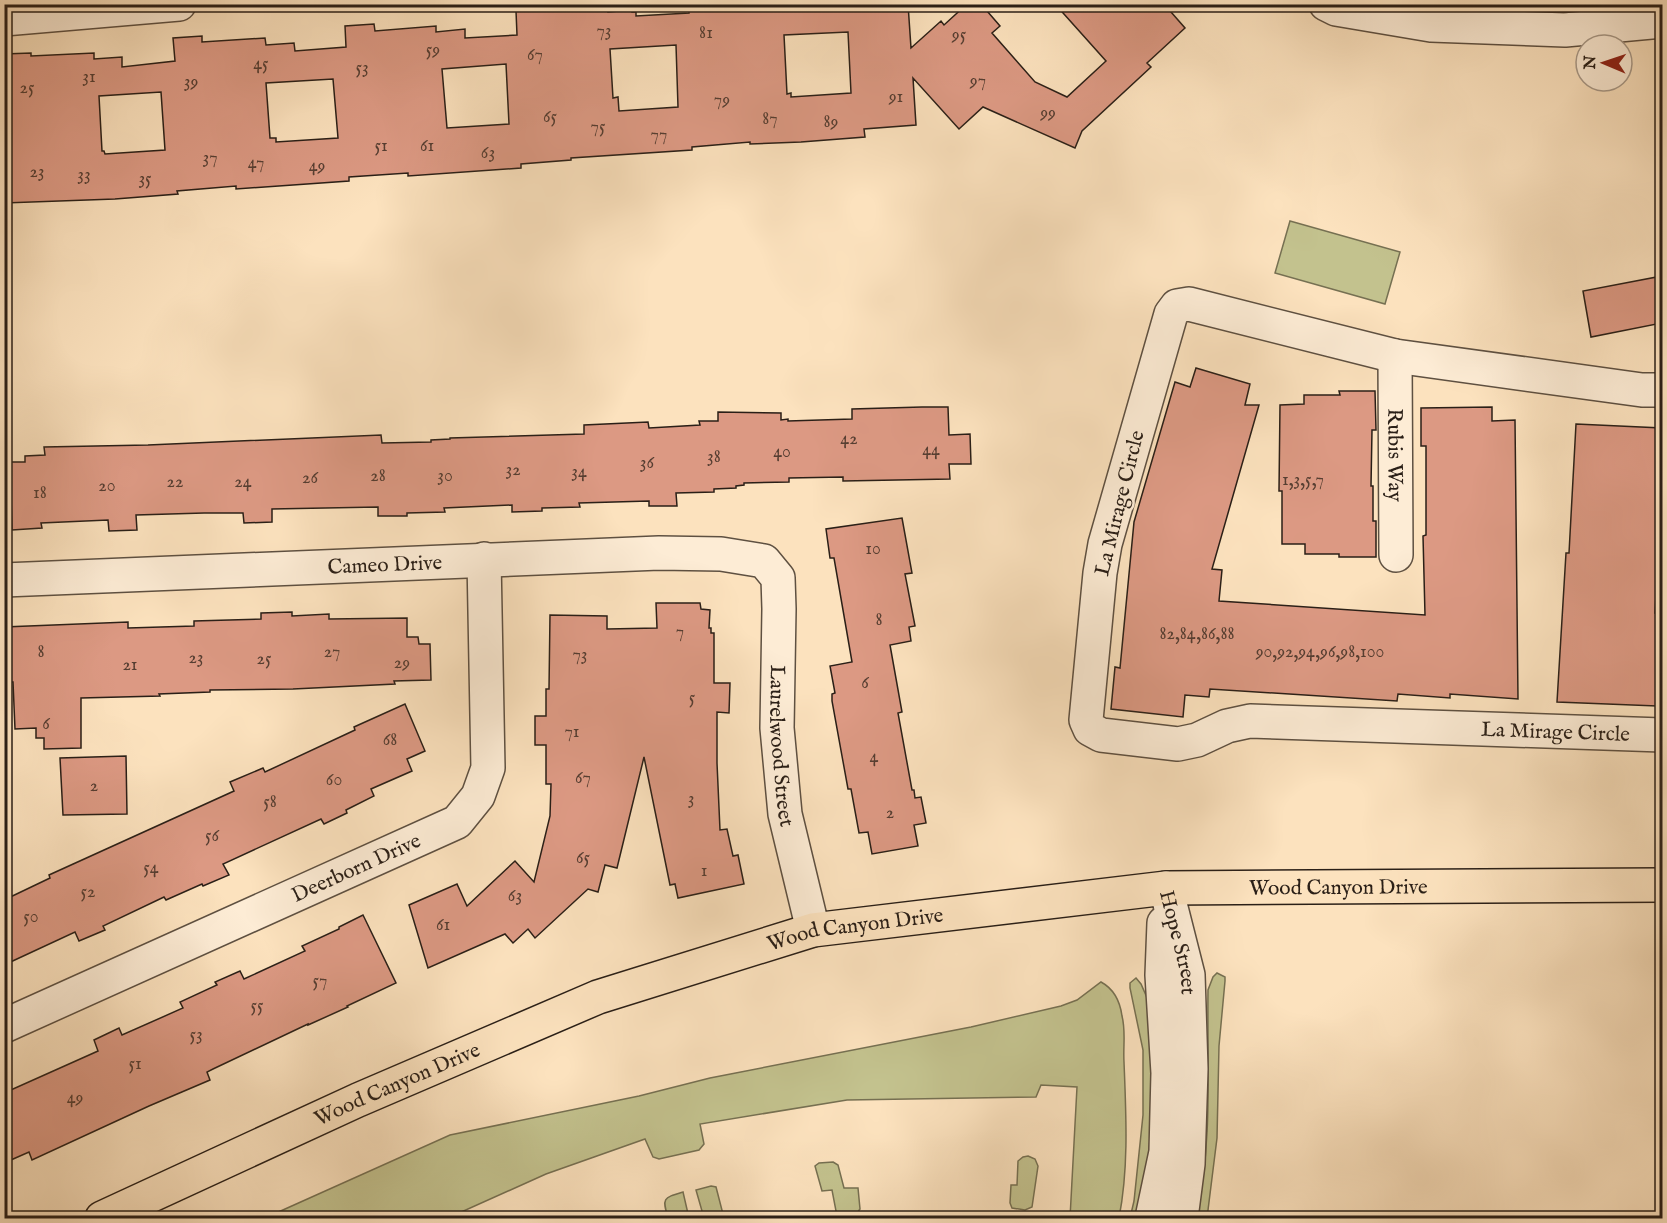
<svg xmlns="http://www.w3.org/2000/svg" width="1667" height="1223" font-family="'IM FELL English',serif">
<rect width="100%" height="100%" fill="#fce2be"/>
<filter id="stains"><feTurbulence type="fractalNoise" baseFrequency=".00333" numOctaves="4"/><feColorMatrix values="0 0 0 0 .2 0 0 0 0 .09 0 0 0 0 .02 0 0 0 .5 -.17"/></filter>
<radialGradient id="worn" r=".72"><stop offset=".6" stop-color="#630" stop-opacity="0"/><stop offset="1" stop-color="#630" stop-opacity=".3"/></radialGradient>
<g fill="#c3c28e" stroke="#767052" stroke-width="1.5">
<path d="M1290 221 1400 252 1385 304 1275 273Z"/>
<path d="M1217 973 1225 977V981L1219 1046 1217 1138 1207 1218H1196C1213 1143 1207 1066 1208 990L1213 977Z"/>
<path d="M1136 978 1141 984 1148 1000 1153 1049 1152 1116 1148 1162 1137 1218H1130L1134 1201 1143 1115V1050L1130 988V983Z"/>
<path d="M1101 982C1114 989 1120 1001 1122 1016 1126 1031 1123 1046 1124 1062 1126 1114 1129 1167 1119 1218H1070L1077 1087 1041 1085 1036 1097 847 1100 700 1124 704 1144 699 1150 659 1159 653 1157 645 1139 546 1174 448 1218H265L450 1135 639 1096 710 1078 971 1027 1061 1006 1077 1000Z"/>
<path d="M1028 1156 1035 1159 1038 1166 1032 1207 1025 1210 1012 1208 1010 1203 1011 1185H1017L1018 1161 1023 1157Z"/>
<path d="M833 1162 838 1165 844 1188H858L860 1209 857 1213 840 1215 836 1211 832 1190 822 1191 815 1166 819 1163Z"/>
<path d="M711 1186 716 1187 724 1218H704L696 1190Z"/>
<path d="M683 1192 689 1218H668C662 1198 663 1198 683 1192Z"/>
</g>
<g fill="#dc9983" stroke="#2a1f17" stroke-width="1.5" fill-rule="evenodd">
<path d="M606 4H608V12L632 10V12H636V16L689 13V4H810V7L854 4H908L911 48 941 21 944 25 967 4H981L1000 26 992 33 1035 82 1067 97 1106 61 1055 4H1164L1185 28 1147 63 1151 67 1082 131 1075 148 983 107 959 129 913 78 916 125 864 129 865 137 801 142 750 144V142L692 147V150L571 158V160L521 164V168L408 176V173L349 177V181L236 189V186L177 191 178 194 115 199 4 203V54L31 53V56L94 53V59L122 57V67L175 61 173 38 202 36V42L265 38 266 45 294 43 295 51 346 47 345 26 374 24 375 31 436 26V32L465 29V38L517 35 516 11ZM848 32 851 93 791 97V93L787 94 784 35ZM676 45 678 107 619 111 618 97 613 98 610 49ZM506 64 509 124 447 128 442 69ZM333 79 338 138 276 142V138H270L266 83ZM161 92 165 150 105 154 104 151H102L99 96Z"/>
<path d="M1662 276V323L1591 337 1583 291Z"/>
<path d="M1196 368 1250 384 1245 405H1259L1212 569 1222 570 1219 601 1425 615 1423 536 1426 535V446H1421V408L1492 407V421L1515 420 1518 699 1450 694V698L1398 694 1397 701 1210 689 1209 697 1185 695 1183 717 1111 709 1115 667 1120 668 1134 522 1175 382 1190 387Z"/>
<path d="M1339 391H1375L1376 430H1372L1371 486H1373V521H1376V557H1339V554H1305V544H1282V491H1279L1280 405 1304 404V395H1340Z"/>
<path d="M922 407H948L949 435 970 434 971 464H949L950 479 843 481V477L789 478V482L744 483V485L736 486V488L714 489V492L676 493 677 506H649V501L579 503 580 507 542 508V511L512 512V505L444 508 445 512 407 513V516H378V507L272 509V522L244 523 243 513H204L136 515 137 530 109 531 108 520 41 523 42 528 12 530 10 462H25V456L45 455 44 447 148 445 381 435 382 443 431 442V440L450 439V438L584 434V425L648 422 649 428 700 425 699 421H718V412L781 413V420L788 419V421L852 419V409Z"/>
<path d="M1576 424 1662 428V484L1655 613 1662 614V704H1657V706L1557 702 1566 553H1569Z"/>
<path d="M902 518 912 573 905 574 915 626 909 627 911 641 890 645 902 712 898 713 912 790H914L915 798 921 797 926 823 914 825 918 846 872 854 868 832 859 833 851 789H848L832 701V694L835 693 830 666 852 662 834 558H830L826 529Z"/>
<path d="M656 603H700L701 609 710 610 709 628H711V633H714V683H730L729 713 717 712V763L720 830 727 829 733 856 738 855 744 884 678 898 675 884 670 885 644 757 617 868 605 865 598 892 588 889 535 938 528 929 513 943 505 934 428 968 409 905 457 884 467 906 515 861 534 882 550 816 551 784H546V745H535V716H546V689H549L550 615 607 616V629L657 628Z"/>
<path d="M292 612V616L329 614V619L407 618V637H418L419 644H430L431 680 394 681 395 684 293 689 210 690V692L159 694 160 696 81 698V748L44 749V738H36V728L15 729 13 682H6L4 627 128 622V628L194 626V621L261 619V613Z"/>
<path d="M405 704 425 751 407 759 412 771 371 789 374 796 346 810 347 813 324 824 321 819 223 864 229 875 203 886 202 884 166 900 164 897 103 926 105 930 79 941 75 932 4 965V900L50 878 49 875 234 791 230 782 263 768 265 772 355 730 354 727Z"/>
<path d="M126 756 127 814 63 815 60 758Z"/>
<path d="M363 915 396 983 347 1006 348 1007 308 1025V1024L213 1069 207 1072 210 1080 149 1106 32 1160 29 1152 4 1163V1093L98 1051 94 1040 119 1028 122 1035 183 1008 180 1002 217 985 215 982 240 971 244 979 305 951 302 946 339 929V927Z"/>
</g>
<g fill="none" stroke-linecap="round" stroke-linejoin="round">
<g stroke="#5e5041" stroke-width="36">
<g id="minor">
<path d="M1326 4 1336 9 1431 25 1565 30 1662 21"/>
<path d="M4 19 179 4"/>
<path id="s1" d="M1395 356 1396 555"/>
<path id="s2" d="M1662 390H1642L1395 356 1189 304 1177 306 1171 314 1105 544 1100 573 1086 720 1090 729 1101 735 1178 744 1197 740 1227 726 1250 721 1662 735"/>
<path id="s3" d="M4 580 659 553 721 554 764 561 778 578 779 609 777 728 785 814 813 930"/>
<path id="s4" d="M1166 888 1188 975 1191 1069 1188 1164 1181 1218"/>
<path id="s5" d="M4 1026 457 822 478 796 488 768 484 559"/>
<path d="M1152 1218 1166 1152 1168 1073 1162 975 1164 923"/>
</g>
</g>
<g stroke="#2a1f17" stroke-width="36">
<g id="major">
<path id="s6" d="M102 1218 358 1100 598 997 813 930 1166 888 1662 885"/>
</g>
</g>
<use href="#minor" stroke="#fdecd5" stroke-width="33"/>
<use href="#major" stroke="#fce2be" stroke-width="33"/>
</g>
<g text-anchor="middle" stroke-width="5" stroke-linejoin="round" paint-order="stroke">
<g font-size="18" fill="#563e32">
<text x="604" y="36">73</text>
<text x="706" y="38">81</text>
<text x="959" y="40">95</text>
<text x="433" y="55">59</text>
<text x="535" y="60">67</text>
<text x="261" y="69">45</text>
<text x="362" y="73">53</text>
<text x="89" y="82">31</text>
<text x="978" y="86">97</text>
<text x="191" y="87">39</text>
<text x="27" y="93">25</text>
<text x="896" y="102">91</text>
<text x="722" y="105">79</text>
<text x="1048" y="118">99</text>
<text x="550" y="122">65</text>
<text x="770" y="124">87</text>
<text x="831" y="127">89</text>
<text x="598" y="132">75</text>
<text x="659" y="140">77</text>
<text x="381" y="151">51</text>
<text x="427" y="151">61</text>
<text x="488" y="158">63</text>
<text x="210" y="163">37</text>
<text x="256" y="168">47</text>
<text x="317" y="171">49</text>
<text x="37" y="177">23</text>
<text x="84" y="180">33</text>
<text x="145" y="184">35</text>
<text x="849" y="444">42</text>
<text x="931" y="455">44</text>
<text x="782" y="457">40</text>
<text x="714" y="462">38</text>
<text x="647" y="468">36</text>
<text x="513" y="475">32</text>
<text x="579" y="477">34</text>
<text x="378" y="481">28</text>
<text x="445" y="481">30</text>
<text x="310" y="483">26</text>
<text x="1303" y="485">1,3,5,7</text>
<text x="175" y="487">22</text>
<text x="243" y="487">24</text>
<text x="107" y="491">20</text>
<text x="40" y="498">18</text>
<text x="873" y="554">10</text>
<text x="879" y="625">8</text>
<text x="680" y="637">7</text>
<text x="1197" y="639">82,84,86,88</text>
<text x="41" y="657">8</text>
<text x="332" y="657">27</text>
<text x="1320" y="657">90,92,94,96,98,100</text>
<text x="580" y="660">73</text>
<text x="196" y="663">23</text>
<text x="264" y="664">25</text>
<text x="402" y="668">29</text>
<text x="130" y="670">21</text>
<text x="865" y="688">6</text>
<text x="692" y="703">5</text>
<text x="46" y="729">6</text>
<text x="572" y="737">71</text>
<text x="390" y="745">68</text>
<text x="874" y="762">4</text>
<text x="583" y="783">67</text>
<text x="334" y="785">60</text>
<text x="94" y="791">2</text>
<text x="691" y="804">3</text>
<text x="270" y="807">58</text>
<text x="890" y="818">2</text>
<text x="212" y="841">56</text>
<text x="583" y="863">65</text>
<text x="151" y="873">54</text>
<text x="704" y="876">1</text>
<text x="88" y="897">52</text>
<text x="515" y="901">63</text>
<text x="31" y="922">50</text>
<text x="443" y="930">61</text>
<text x="320" y="986">57</text>
<text x="257" y="1011">55</text>
<text x="196" y="1040">53</text>
<text x="135" y="1069">51</text>
<text x="75" y="1103">49</text>
</g>
<g font-size="21" fill="#2a1f17" stroke="#fdecd5">
<text dy="7" stroke="none"><textPath href="#s1" startOffset="99">Rubis Way</textPath></text>
<text transform="translate(1119 503) rotate(-76)" y="7">La Mirage Circle</text>
<text dy="7" stroke="none"><textPath href="#s3" startOffset="381">Cameo Drive</textPath></text>
<text dy="7" stroke="none"><textPath href="#s2" startOffset="1402">La Mirage Circle</textPath></text>
<text dy="7" stroke="none"><textPath href="#s3" startOffset="951">Laurelwood Street</textPath></text>
<text dy="7" stroke="none"><textPath href="#s5" startOffset="386">Deerborn Drive</textPath></text>
<text dy="7" stroke="none"><textPath href="#s6" startOffset="1296">Wood Canyon Drive</textPath></text>
<text dy="7" stroke="none"><textPath href="#s6" startOffset="810">Wood Canyon Drive</textPath></text>
<text dy="7" stroke="none"><textPath href="#s4" startOffset="56">Hope Street</textPath></text>
<text dy="7" stroke="none"><textPath href="#s6" startOffset="324">Wood Canyon Drive</textPath></text>
</g>
</g>
<rect width="1667" height="1223" fill="none" stroke="#fce2be" stroke-width="24"/>
<rect x="6" y="6" width="1655" height="1211" fill="none" stroke="#2a1f17" stroke-width="3"/>
<rect x="12" y="12" width="1643" height="1199" fill="none" stroke="#2a1f17" stroke-width="1.5"/>
<g transform="translate(1604 63) rotate(272)"><circle r="28" fill="#fdecd5" stroke="#a99a89" stroke-width="1.5"/>
<path d="M0-4.5L10 22L0 15L-10 22Z" fill="#8f2418"/>
<text y="-9" font-size="16" font-weight="bold" text-anchor="middle" fill="#2a1f17">N</text>
</g>
<rect width="100%" height="100%" filter="url(#stains)"/>
<rect width="100%" height="100%" fill="url(#worn)"/>
</svg>
